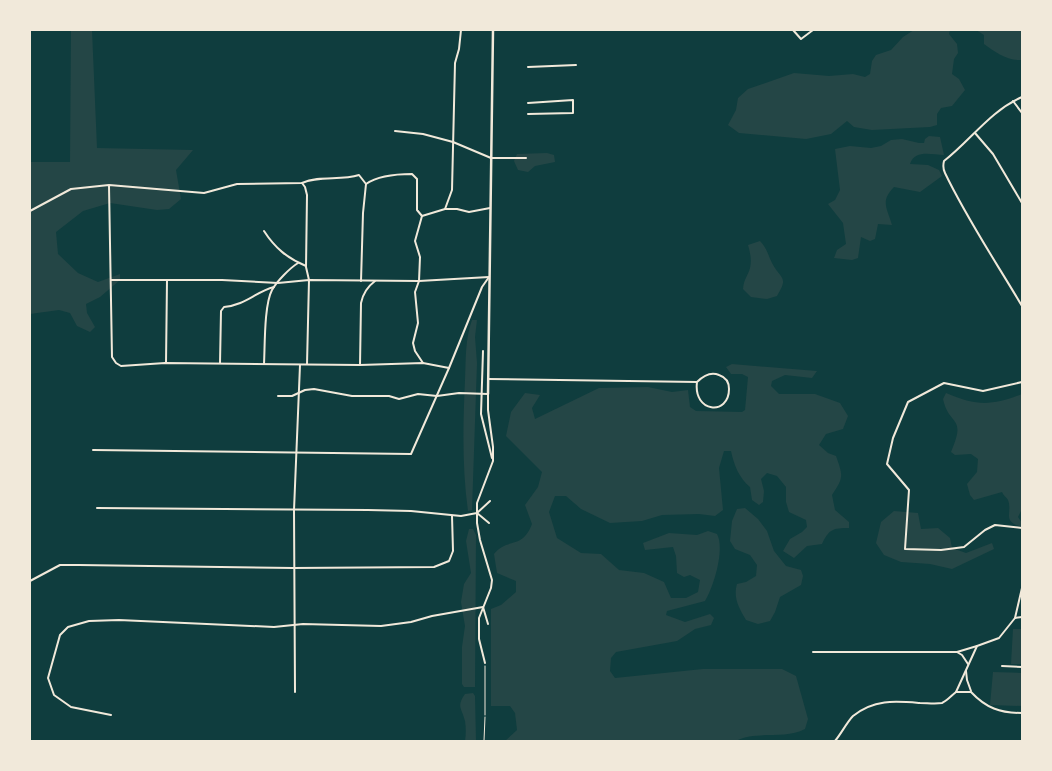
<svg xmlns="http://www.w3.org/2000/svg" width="1052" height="771" font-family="Montserrat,sans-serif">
<rect width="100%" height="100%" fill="#0f3d3e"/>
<g fill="#244646">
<path d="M71 30H92L97 148 193 150 176 170 181 199 169 209 157 210 110 203 83 211 56 232 58 254 78 273 98 282 120 274V280L100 297 86 304 87 313 95 327 90 332 77 326 70 313 59 310 30 314V162H70Z"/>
<path d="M914 30H950L949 34 957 44 958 53 954 59 952 74 959 79 965 90 952 106 941 108 937 114V125L930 127 872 130 854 127 847 121 831 134 806 139 739 133 728 125 736 110 738 98 748 89 794 73 829 76 853 74 865 77 870 74 872 61 876 55 891 50 903 37Z"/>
<path d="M976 30H1022V60C1007 61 995 52 984 44V35Z"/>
<path d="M929 136 940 137 944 155C932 155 915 149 910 164L928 165 939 170 942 176 920 192 894 187C880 201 887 208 892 225L878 224 875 239 870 241 861 237 858 258 852 260 834 258 837 250 846 244 843 223 828 204 835 200 840 190 835 149 850 146 871 148 881 146 891 140 902 139 919 143H924L925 139Z"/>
<path d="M547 153 554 155 555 162 535 166 528 172 518 170 514 161 517 154Z"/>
<path d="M760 241C767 248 768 255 772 263 781 280 789 276 777 296L767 299 751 297 743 289C744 278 748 276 750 268 752 260 750 252 748 245Z"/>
<path d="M472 320H477L475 337 477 363 472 510 468 511C462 468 463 424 465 380 466 359 465 339 472 320Z"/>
<path d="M732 364 817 371 812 378 785 375 772 381 771 386 779 394H815L840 403 848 416 843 429 826 434 819 445 828 453 836 456C843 476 844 477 832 495L835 510 849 522V528C833 528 829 529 822 544L807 546 794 558 783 551 790 539 802 532 807 527 806 520 789 512 786 502V487L777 476 767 473 761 479 764 491 763 502 759 505 752 500 750 487C739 478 734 465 731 451H724L719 468 723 510 715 516 699 514 662 515 642 521 610 523 581 509 566 496H555L549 512 557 538 581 553 601 554 619 570 644 573 664 582 671 598H686L698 592 700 580 690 575 684 577 677 573 676 556 673 547 645 550 643 543 669 533 697 535 708 531 717 534C725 549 714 586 705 601L667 611 666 615 685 622 710 614 714 618 711 625 695 629 677 641 616 652 611 658 610 671 615 678 703 669H782L796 676 808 719 805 729C784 740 756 730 736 741H505L517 730 515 713 510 706H491V609L501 605 516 592V581L497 573 494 554C508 537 522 550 532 524L525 505 538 487 542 472 506 436 511 412 525 393 540 395 532 408 535 419 599 388 648 387 672 392 688 390 690 407 696 411 742 412 745 410 748 377 742 374H731L726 367Z"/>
<path d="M946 393C976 406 992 406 1022 394V509L1018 517 1022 523V527C1001 521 1013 513 1008 500 1007 498 1003 495 1002 492L974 500 970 495 967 484 977 472 978 459 971 454 955 455 951 452C967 415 949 427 943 399Z"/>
<path d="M745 508 758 519 767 531 774 551 786 566 801 570 803 576 801 585 780 597 775 612 770 621 758 624 746 620C739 608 733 598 737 584L746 582 756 576 757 565 750 555 735 549 730 541 732 521 737 509Z"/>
<path d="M894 511 918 513 921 529 938 528 950 538 952 548 966 553 992 543 994 549 952 569 930 564 901 562 884 555 876 543 881 522Z"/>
<path d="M469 529H473L476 535 475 687H464L462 684V647L465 626 461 602 464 584 471 573 466 541Z"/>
<path d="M1013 629H1022V664H1011Z"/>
<path d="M993 672 1022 673V706L990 705Z"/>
<path d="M473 693 475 696 476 741H465C466 735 466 727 465 721 462 708 456 707 465 694Z"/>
</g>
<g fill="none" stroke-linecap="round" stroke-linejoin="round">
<path stroke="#f1e9da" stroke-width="1" d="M485 715V666"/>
<path stroke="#f1e9da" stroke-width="1" d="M484 741 485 717"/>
<g stroke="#f1e9da" stroke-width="2">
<path d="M793 30 801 39 813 30"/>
<path d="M528 67 576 65"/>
<path d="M1022 97C990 111 971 140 944 161 943 165 943 169 945 173 967 219 996 262 1022 306"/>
<path d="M1013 101 1022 113"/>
<path d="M528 114 573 113V100L528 103"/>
<path d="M395 131 423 134 453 142 491 158H526"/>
<path d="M975 133 993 154 1022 203"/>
<path d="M302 183 305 187 307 195 306 267 309 280 307 364"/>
<path d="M109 186 112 357 116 363 121 366 165 363 360 365 423 363 449 368"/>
<path d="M445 209 452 190 455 63 459 49 461 30"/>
<path d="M30 211 71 189 109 185 204 193 237 184 302 183C320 175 340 181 359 175L366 184C379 175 397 174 412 174L417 179V210L422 216 445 209H457L469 212 490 208"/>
<path d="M422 216 415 241 420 257 419 281 415 292 418 323 413 343 415 351 423 363"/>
<path d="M264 231C275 248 287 258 306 266"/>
<path d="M111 280H222L278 283 309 280 419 281 489 277"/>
<path d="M361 281 363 213 366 184"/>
<path d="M483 351 481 414 492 458"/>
<path d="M166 363 167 280"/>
<path d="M220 363 221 311 224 307C246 305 255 292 274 287"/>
<path d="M264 364C265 346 264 305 272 290 277 281 290 268 298 263"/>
<path d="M360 365 361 303C363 293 367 287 375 281"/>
<path d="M488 379 697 382C703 376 710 371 719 375 725 377 729 382 729 389 729 416 693 413 697 382"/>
<path d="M1022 382 983 391 944 383 908 402 893 438 887 464 909 490 905 549 941 550 964 547 985 530 995 525 1022 528"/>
<path d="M278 396H292L305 390 314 389 352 396H389L399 399 418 394 437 396 459 393 488 394V410L493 447V461L477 503V523L480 540 492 580 491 588 479 618V639L485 663"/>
<path d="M93 450 411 454 449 368 482 287 489 277"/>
<path d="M97 508 368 510 411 511 461 516 477 513 490 501"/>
<path d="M477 513 489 523"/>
<path d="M30 581 60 565H79L293 568 434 567 449 561 453 551 452 516"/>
<path d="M1022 617 1015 618 999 638 977 646 956 692H971C986 708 1000 713 1022 713"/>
<path d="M1015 618 1022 588"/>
<path d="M813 652H957L977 646"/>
<path d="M957 652 962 655 968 664"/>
<path d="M1002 666 1022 667"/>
<path d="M966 671 967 680 971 691"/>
<path d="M295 692 294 510 300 365"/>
<path d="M111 715 71 707 54 695 48 678 60 635 68 627 89 621 119 620 274 627 303 624 381 626 411 622 432 616 483 607 488 624"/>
<path d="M835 741C841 734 847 722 853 716 874 699 895 701 920 703 927 703 935 704 942 703 947 701 952 695 956 692"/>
</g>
<path stroke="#f1e9da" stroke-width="2.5" d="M488 394 493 30"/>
</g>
<rect width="1052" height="771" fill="none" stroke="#f1e9da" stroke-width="62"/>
</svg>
